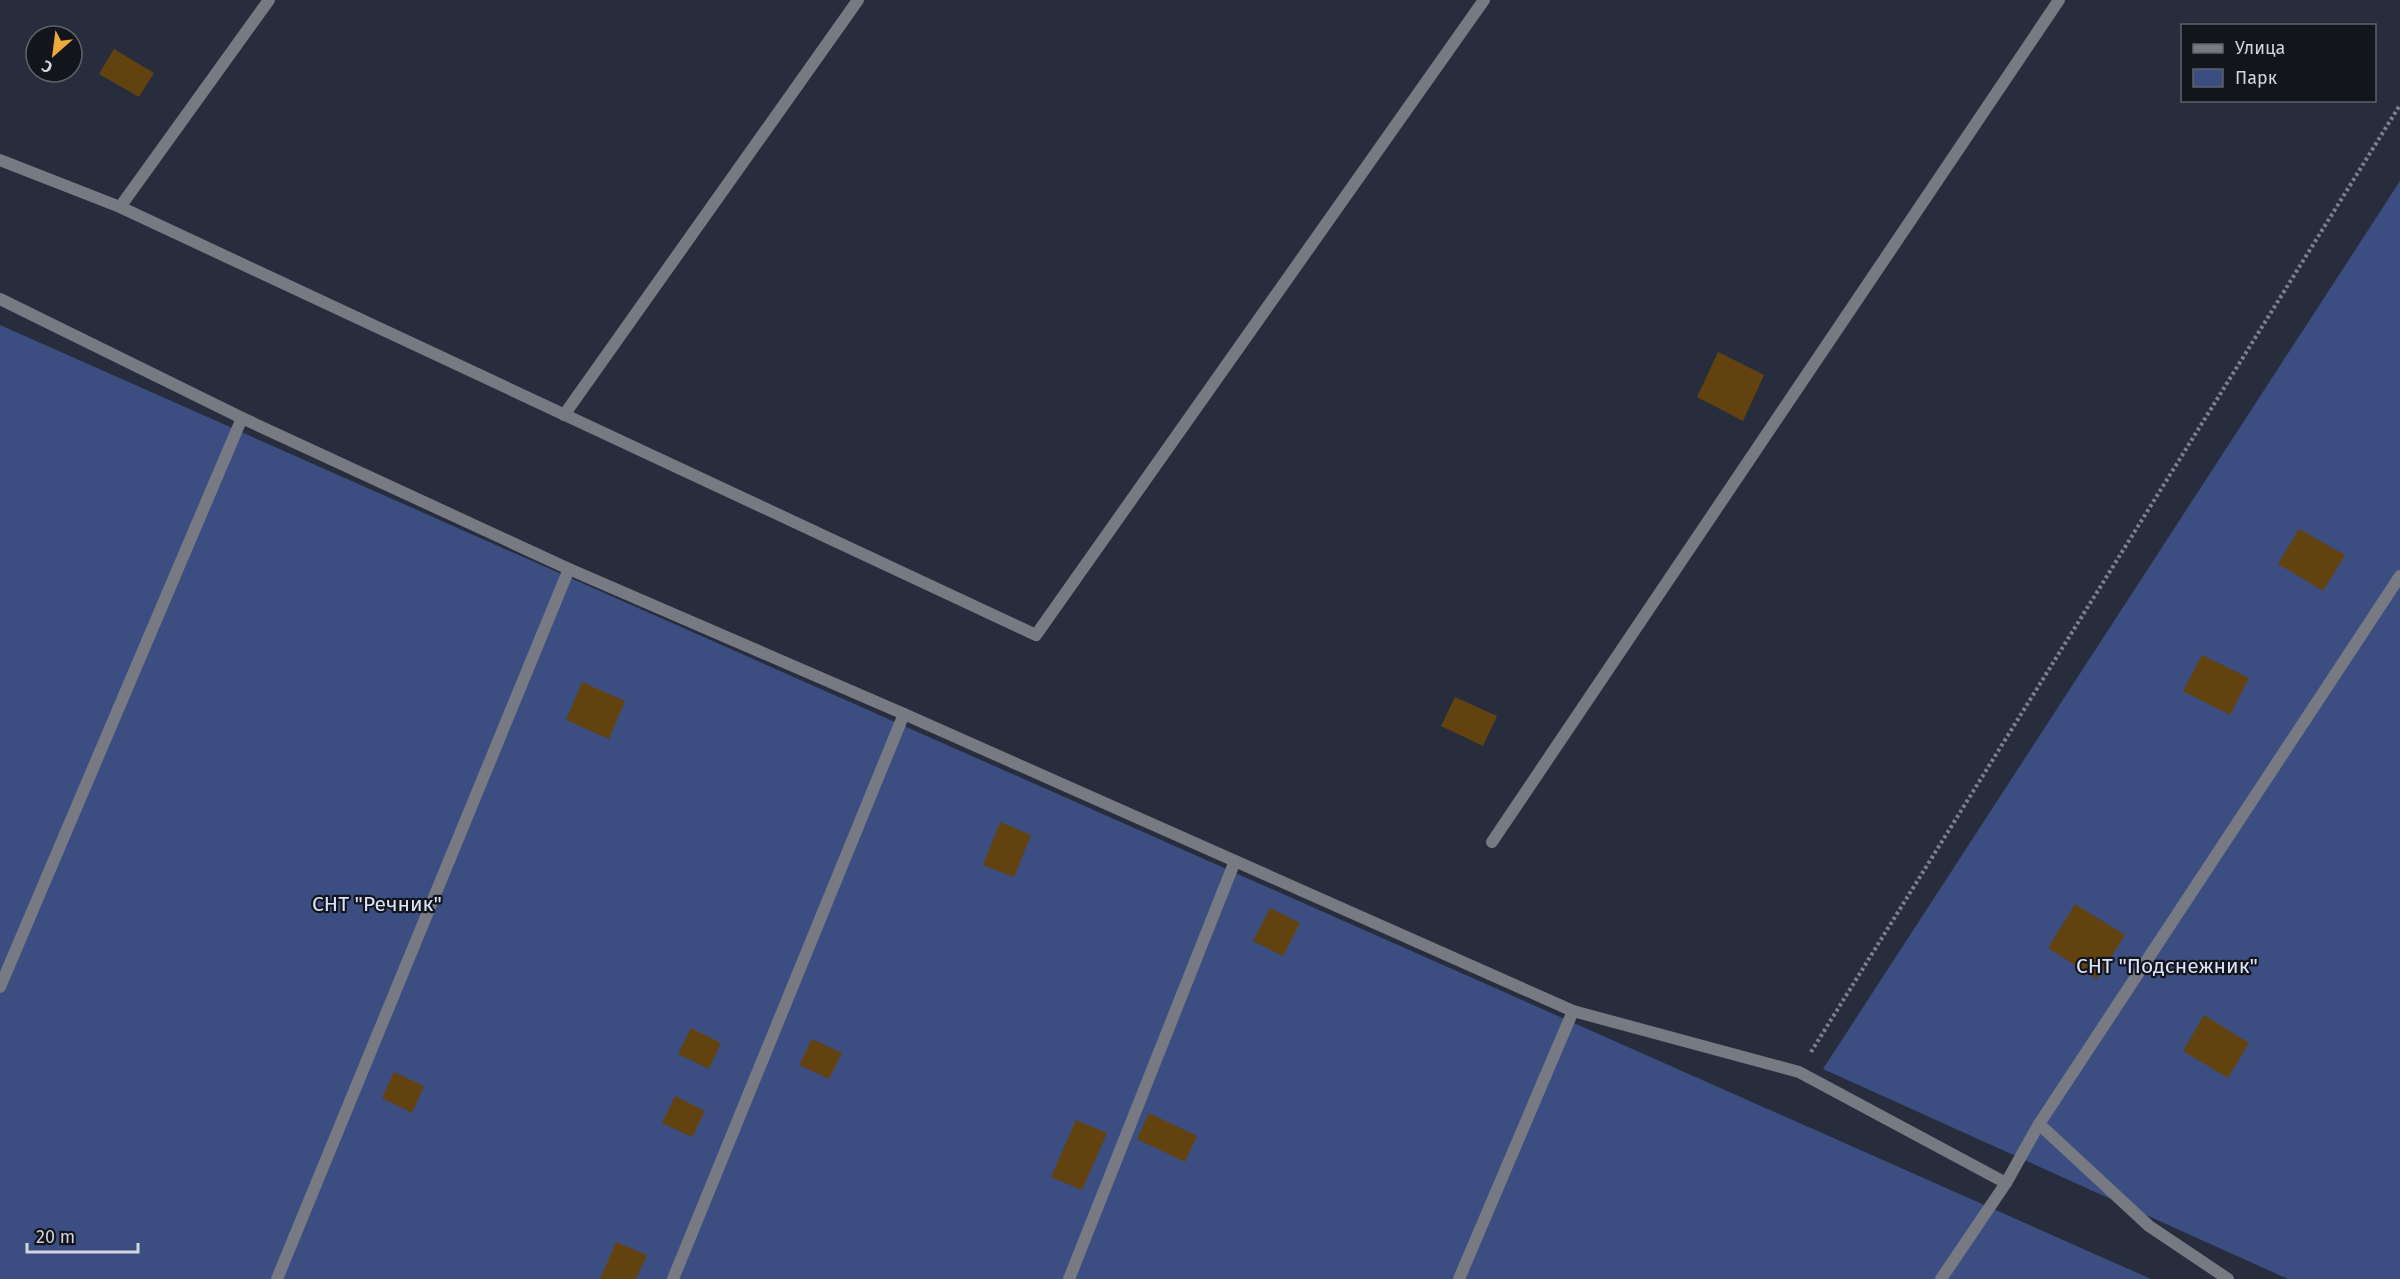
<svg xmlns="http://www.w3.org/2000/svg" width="2400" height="1279" font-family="'Fira Sans',sans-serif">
<rect width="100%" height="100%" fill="#272d3c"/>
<g fill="#3c4e81">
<path d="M2400 181V1279H2288L1823 1069Z"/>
<path d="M0 325 2151 1279H0Z"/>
</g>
<g fill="#62420f">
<path d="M114 49 154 73 139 97 99 74Z"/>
<path d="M1718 352 1764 375 1743 421 1697 397Z"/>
<path d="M2299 529 2345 555 2323 591 2278 564Z"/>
<path d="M2202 655 2249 678 2230 715 2183 691Z"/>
<path d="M582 682 625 701 609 739 566 720Z"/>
<path d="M1455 697 1497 716 1483 746 1441 726Z"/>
<path d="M1000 822 1031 835 1014 877 983 865Z"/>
<path d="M2075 904 2125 935 2097 979 2048 948Z"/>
<path d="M1270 908 1300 923 1283 956 1253 941Z"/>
<path d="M2204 1015 2249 1043 2228 1078 2183 1051Z"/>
<path d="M691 1028 721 1043 709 1069 678 1054Z"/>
<path d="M812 1039 842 1053 829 1079 799 1065Z"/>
<path d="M394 1072 424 1086 412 1113 382 1098Z"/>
<path d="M675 1096 705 1111 692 1137 662 1123Z"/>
<path d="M1149 1113 1197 1136 1185 1162 1137 1139Z"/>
<path d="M1076 1120 1107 1133 1082 1190 1051 1177Z"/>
<path d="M616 1242 647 1255 636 1279H600Z"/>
</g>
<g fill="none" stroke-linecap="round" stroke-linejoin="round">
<path stroke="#7c818d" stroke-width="4" stroke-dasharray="3 3" stroke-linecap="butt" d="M1811 1052 2400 105"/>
<g stroke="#777a82" stroke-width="12">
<path d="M0 299 242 418 569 569 904 714 1573 1011 1799 1072 2006 1183"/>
<path d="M0 987 242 418"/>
<path d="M2039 1124 2149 1226 2228 1279"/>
<path d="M277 1279 569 569"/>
<path d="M673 1279 904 714"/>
<path d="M1069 1279 1235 861"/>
<path d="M1459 1279 1573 1011"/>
<path d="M1941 1279 2006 1183 2039 1124 2400 576"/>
</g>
<g stroke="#777a82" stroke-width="12">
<path d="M0 160 120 207 1036 635 1484 0"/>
<path d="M120 207 269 0"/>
<path d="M564 415 858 0"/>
<path d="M1492 842 2059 0"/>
</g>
</g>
<g text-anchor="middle" stroke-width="4.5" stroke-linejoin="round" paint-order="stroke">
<g font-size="21" fill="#dae3f9" stroke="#13151c">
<text x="377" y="911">СНТ "Речник"</text>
<text x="2167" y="973">СНТ "Подснежник"</text>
</g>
</g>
<rect x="2181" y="24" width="195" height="78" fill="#13151c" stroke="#5f626a" stroke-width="1.5"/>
<rect x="2193" y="44" width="30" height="9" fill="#777a82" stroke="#5f626a" stroke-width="1.5"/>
<text x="2235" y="54" font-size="18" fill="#d1d5df">Улица</text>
<rect x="2193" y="69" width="30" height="18" fill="#3c4e81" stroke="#5f626a" stroke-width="1.5"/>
<text x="2235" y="84" font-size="18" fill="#d1d5df">Парк</text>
<g transform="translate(54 54) rotate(208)"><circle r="28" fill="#13151c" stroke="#5f626a" stroke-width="1.5"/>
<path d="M0-4.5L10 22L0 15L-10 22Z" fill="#eea83c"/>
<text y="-9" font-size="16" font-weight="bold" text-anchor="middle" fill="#d1d5df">С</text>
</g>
<path d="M27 1243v9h111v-9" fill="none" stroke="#d1d5df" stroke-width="3"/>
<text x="36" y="1243" font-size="18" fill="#d1d5df" stroke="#13151c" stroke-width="4.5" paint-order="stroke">20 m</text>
</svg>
